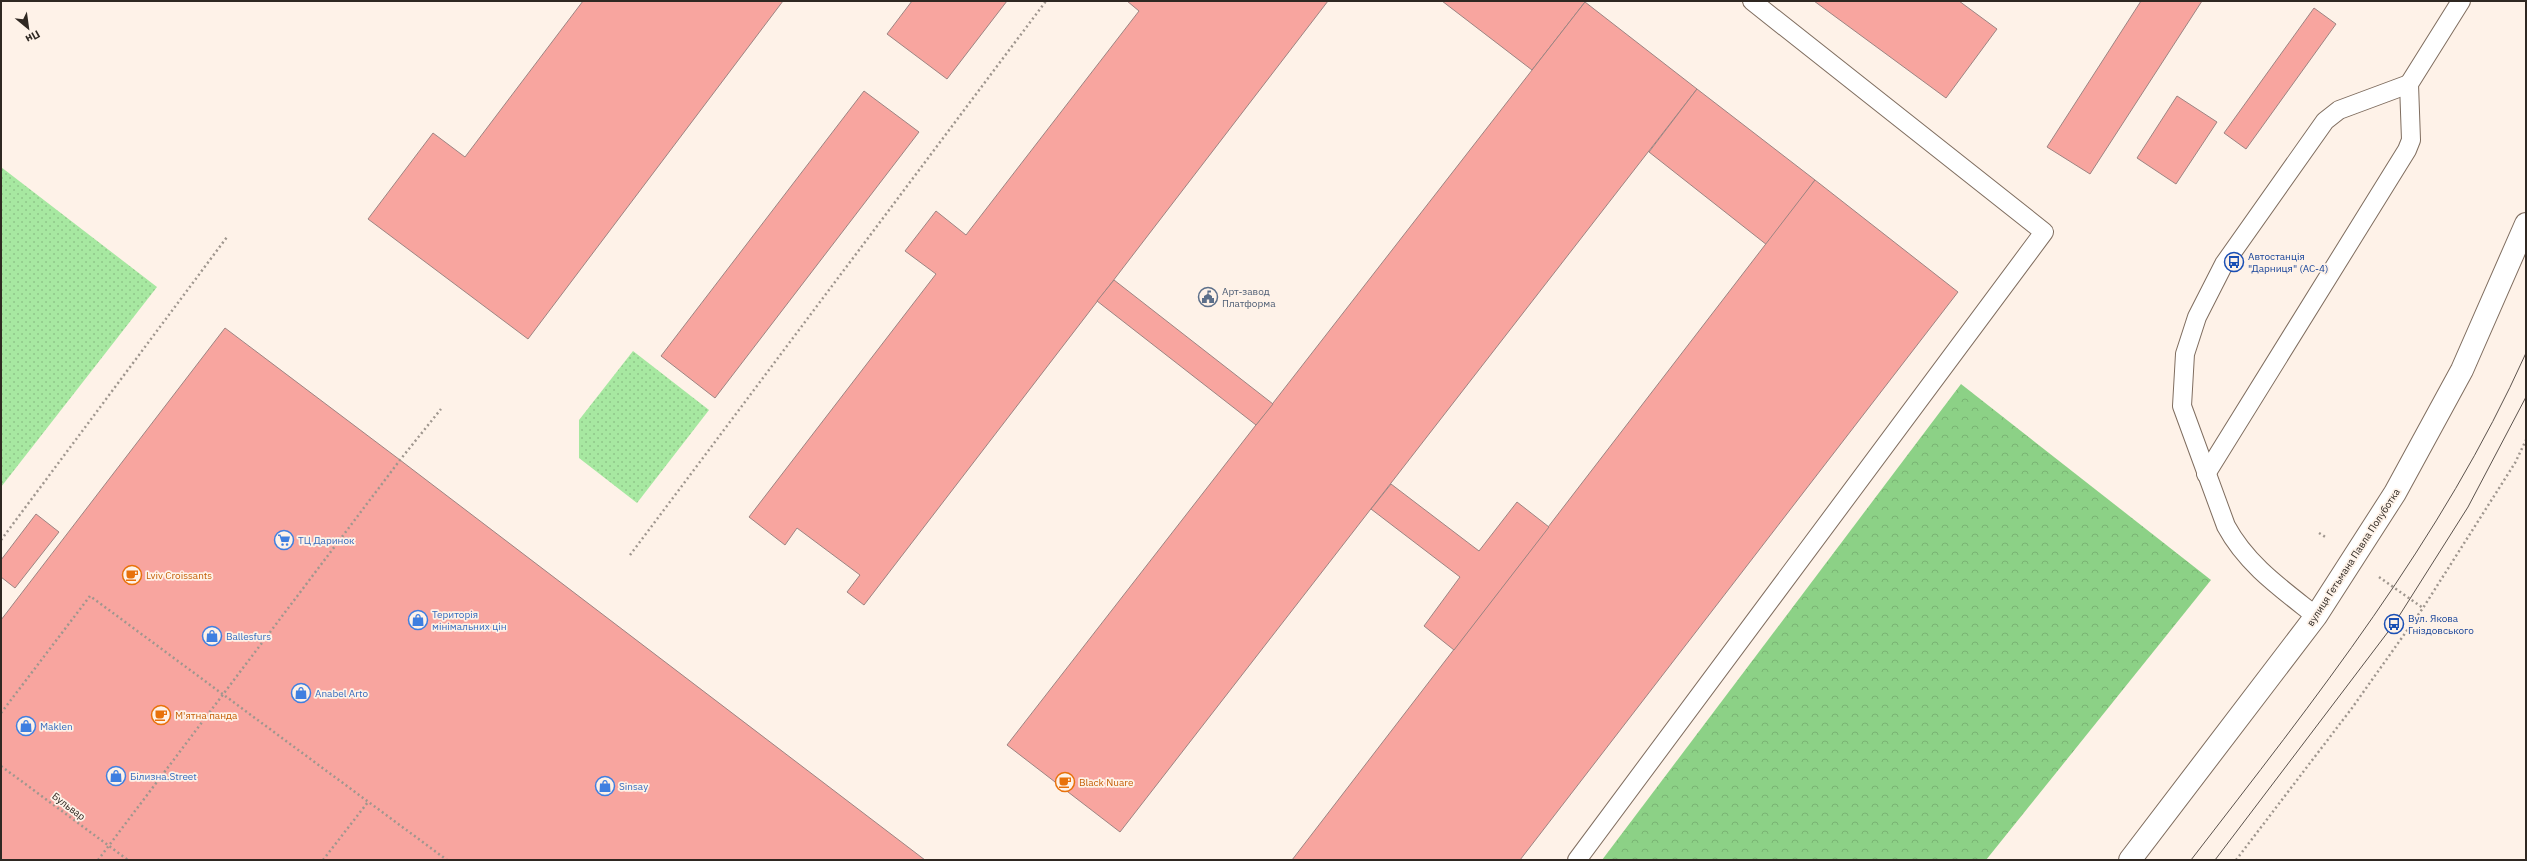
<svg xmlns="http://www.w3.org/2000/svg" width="2527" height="861" font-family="'IBM Plex Sans',sans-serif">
<defs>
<pattern id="grass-dots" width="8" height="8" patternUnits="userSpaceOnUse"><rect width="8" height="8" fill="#a7e8a1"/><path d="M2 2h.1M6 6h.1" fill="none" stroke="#90c78a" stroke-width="1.8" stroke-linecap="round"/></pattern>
<pattern id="forest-crowns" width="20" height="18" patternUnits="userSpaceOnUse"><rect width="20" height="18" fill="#8cd186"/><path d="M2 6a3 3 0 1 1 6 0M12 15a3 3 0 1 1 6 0" fill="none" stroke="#79b373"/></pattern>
</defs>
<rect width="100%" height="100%" fill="#fef2e8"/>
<g fill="url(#grass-dots)">
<path d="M1 167 157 287 1 487Z"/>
<path d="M633 351 709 410 637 503 579 458V420Z"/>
</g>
<path fill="url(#forest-crowns)" d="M1961 384 2211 580 1986 860H1602Z"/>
<g fill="#f8a59f" stroke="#9d8482">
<path d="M583 1H783L528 339 368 219 433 133 465 157Z"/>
<path d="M912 1H1007L947 79 887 34Z"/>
<path d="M1127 1H1328L864 605 847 592 860 575 797 528 785 545 749 517 936 274 905 251 936 211 966 235 1139 11Z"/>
<path d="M1442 1H1583L1585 2 1532 70Z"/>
<path d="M1814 1H1959L1997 29 1946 98Z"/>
<path d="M2141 1H2202L2090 174 2047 147Z"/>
<path d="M1585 2 1697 89 1120 832 1007 745Z"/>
<path d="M2314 8 2336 24 2246 149 2224 133Z"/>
<path d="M1697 89 1815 180 1767 245 1649 152Z"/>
<path d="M864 91 919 132 715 398 661 356Z"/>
<path d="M2177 96 2217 122 2176 184 2137 158Z"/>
<path d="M1815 180 1958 292 1520 860H1292Z"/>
<path d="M1114 280 1273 404 1256 425 1097 301Z"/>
<path d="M225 328 400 460 925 860H1V620Z"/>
<path d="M1391 484 1479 551 1517 502 1549 527 1454 650 1424 626 1460 577 1371 509Z"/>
<path d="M36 514 59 532 15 588 1 577V560Z"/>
</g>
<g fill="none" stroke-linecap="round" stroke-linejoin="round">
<g stroke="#7f6d5f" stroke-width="20">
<g id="service">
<path d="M2206 474 2407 150 2411 140 2409 84 2461 1"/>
<path d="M2316 616C2282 589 2247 565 2226 526L2182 406 2185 354 2197 317 2224 264 2325 121 2339 110 2409 84"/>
<path d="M1577 860 2044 232 1752 1"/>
</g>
</g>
<g stroke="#7f6d5f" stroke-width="24">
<path id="tertiary" d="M2130 860 2316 616 2395 493 2462 370 2526 224"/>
</g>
<g stroke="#9f968e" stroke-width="2.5" stroke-dasharray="2 3" stroke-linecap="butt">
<path d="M2319 533 2327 538"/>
<path d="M1 540 227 237"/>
<path d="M630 555 1046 1"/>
<path d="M2379 577 2423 608"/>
<path d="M1 713 90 596 447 860"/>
<path d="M1 766 128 860"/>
<path d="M98 860 400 460 441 409"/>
<path d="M323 860 368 802"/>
<path d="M2236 860 2352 708 2423 608 2515 463 2526 440"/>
</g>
<use href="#service" stroke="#fff" stroke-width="18"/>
<use href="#tertiary" stroke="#fff" stroke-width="22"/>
<g stroke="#5b524c" stroke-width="1">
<path d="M2191 860C2315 699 2442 540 2526 353"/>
<path d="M2215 860 2394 624 2468 507 2526 397"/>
</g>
</g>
<defs>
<g id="bus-ring" transform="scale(1)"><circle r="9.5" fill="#fef2e8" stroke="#1a4fb4" stroke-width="1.5"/><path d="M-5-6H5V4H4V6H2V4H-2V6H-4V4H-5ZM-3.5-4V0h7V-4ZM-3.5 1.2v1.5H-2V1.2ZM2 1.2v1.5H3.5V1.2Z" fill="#1a4fb4"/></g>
<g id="civic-ring" transform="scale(1)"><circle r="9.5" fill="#fef2e8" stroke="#5c6f8a" stroke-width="1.5"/><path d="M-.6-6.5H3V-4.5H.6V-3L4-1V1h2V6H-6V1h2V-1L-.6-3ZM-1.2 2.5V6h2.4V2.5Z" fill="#5c6f8a"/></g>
<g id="supermarket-ring" transform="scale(1)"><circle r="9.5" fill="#fef2e8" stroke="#3f7fe0" stroke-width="1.5"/><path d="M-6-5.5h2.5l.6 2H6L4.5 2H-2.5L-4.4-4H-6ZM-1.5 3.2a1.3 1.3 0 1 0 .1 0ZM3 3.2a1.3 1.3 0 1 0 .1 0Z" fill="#3f7fe0"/></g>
<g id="cafe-ring" transform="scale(1)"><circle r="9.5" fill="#fef2e8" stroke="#e8710a" stroke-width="1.5"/><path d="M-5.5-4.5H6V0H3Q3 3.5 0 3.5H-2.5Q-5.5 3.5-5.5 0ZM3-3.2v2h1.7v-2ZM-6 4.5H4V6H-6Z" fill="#e8710a"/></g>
<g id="shop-ring" transform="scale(1)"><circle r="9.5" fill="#fef2e8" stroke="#3f7fe0" stroke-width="1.5"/><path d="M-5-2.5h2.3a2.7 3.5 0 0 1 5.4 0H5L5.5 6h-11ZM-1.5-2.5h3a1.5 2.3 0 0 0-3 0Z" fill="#3f7fe0"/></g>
</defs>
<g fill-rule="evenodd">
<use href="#bus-ring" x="2234" y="262"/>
<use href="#civic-ring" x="1208" y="297"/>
<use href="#supermarket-ring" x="284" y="540"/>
<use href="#cafe-ring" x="132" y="575"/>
<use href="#shop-ring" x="418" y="620"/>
<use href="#bus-ring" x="2394" y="624"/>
<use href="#shop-ring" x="212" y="636"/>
<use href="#shop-ring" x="301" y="693"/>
<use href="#cafe-ring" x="161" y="715"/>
<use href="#shop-ring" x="26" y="726"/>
<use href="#shop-ring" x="116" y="776"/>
<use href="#cafe-ring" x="1065" y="782"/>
<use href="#shop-ring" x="605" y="786"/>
</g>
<g text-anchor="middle" stroke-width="3.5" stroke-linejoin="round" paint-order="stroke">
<g font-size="10" fill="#164399" stroke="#fef2e8" text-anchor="start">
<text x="2248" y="260">Автостанція<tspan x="2248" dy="12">"Дарниця" (АС-4)</tspan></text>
<text x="2408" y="622">Вул. Якова<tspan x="2408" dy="12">Гніздовського</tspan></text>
</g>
<g font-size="10" fill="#4e5e75" stroke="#fef2e8" text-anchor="start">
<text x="1222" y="295">Арт-завод<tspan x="1222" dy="12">Платформа</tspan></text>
</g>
<g font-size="10" fill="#366cbe" stroke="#fef2e8" text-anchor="start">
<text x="298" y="544">ТЦ Даринок</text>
<text x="432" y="618">Територія<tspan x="432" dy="12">мінімальних цін</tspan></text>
<text x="226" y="640">Ballesfurs</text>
<text x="315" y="697">Anabel Arto</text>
<text x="40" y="730">Maklen</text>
<text x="130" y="780">Білизна.Street</text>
<text x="619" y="790">Sinsay</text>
</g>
<g font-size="10" fill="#2f2822" stroke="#fef2e8">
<text transform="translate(2353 557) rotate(-57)" y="4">вулиця Гетьмана Павла Полуботка</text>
<text transform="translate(69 806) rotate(37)" y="4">Бульвар</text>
</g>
<g font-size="10" fill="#c56008" stroke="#fef2e8" text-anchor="start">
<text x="146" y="579">Lviv Croissants</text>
<text x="175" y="719">М'ятна панда</text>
<text x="1079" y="786">Black Nuare</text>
</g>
</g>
<rect width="2527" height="861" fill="none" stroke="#2f2822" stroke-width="4"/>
<g transform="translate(28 28) rotate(151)" stroke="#fef2e8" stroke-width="3" paint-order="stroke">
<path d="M0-3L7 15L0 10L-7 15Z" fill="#2f2822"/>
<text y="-6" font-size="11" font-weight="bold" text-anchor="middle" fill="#2f2822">Пн</text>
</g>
</svg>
